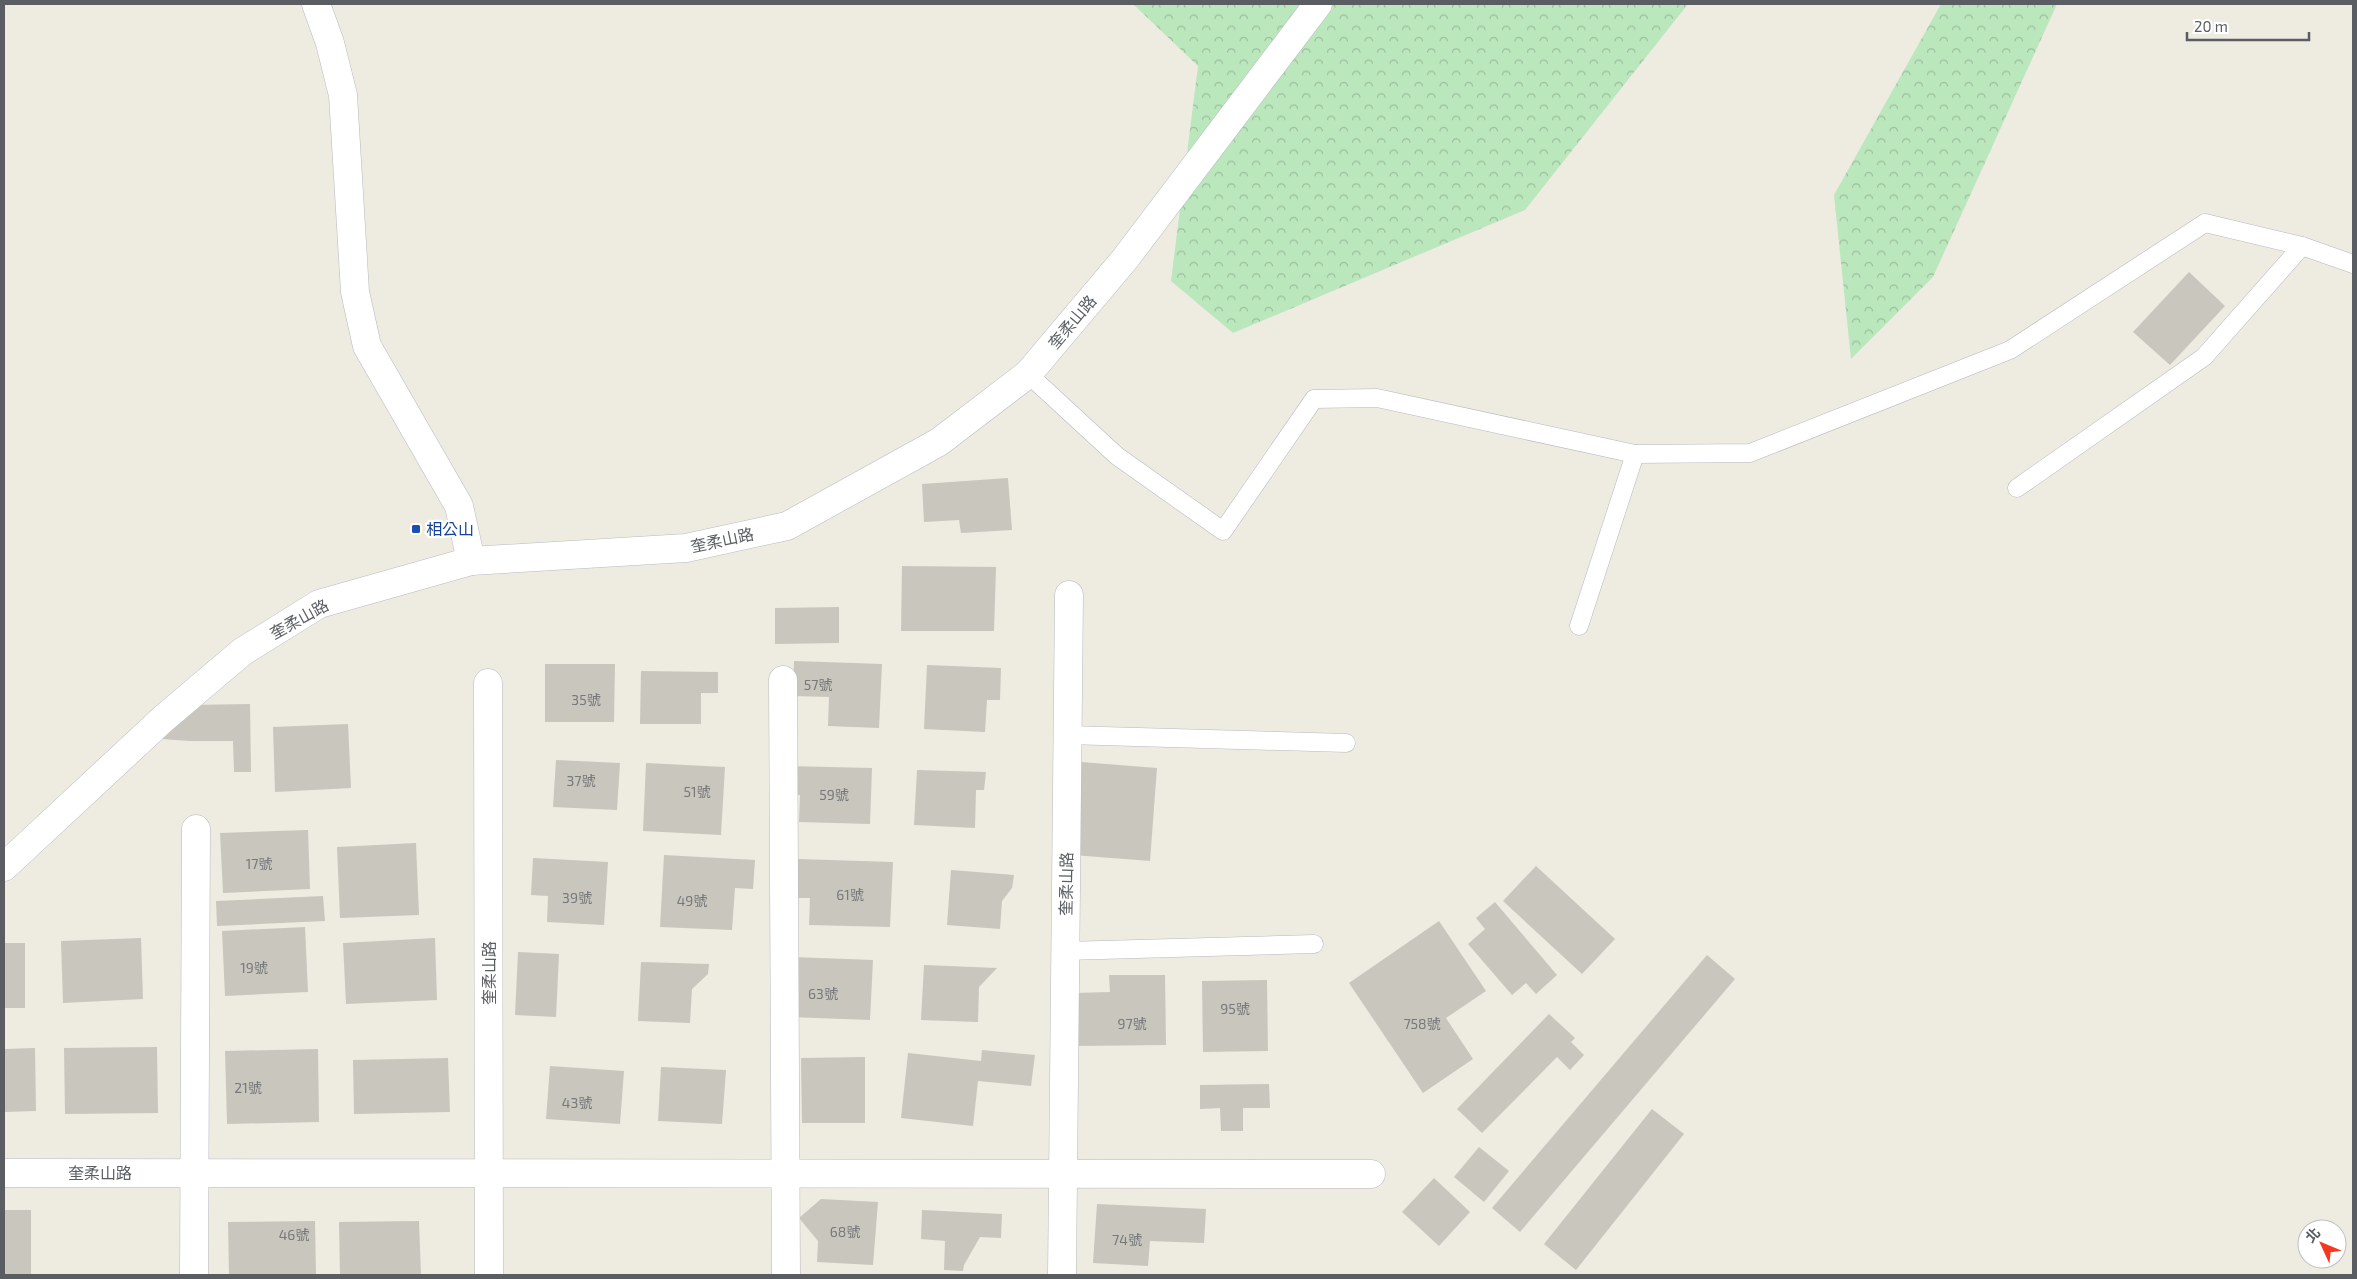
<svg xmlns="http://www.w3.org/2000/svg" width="2357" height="1279" font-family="'Exo 2','Noto Sans TC',sans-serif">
<defs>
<pattern id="forest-crowns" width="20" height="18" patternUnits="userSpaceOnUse" patternTransform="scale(1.25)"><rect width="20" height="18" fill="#bbe7bd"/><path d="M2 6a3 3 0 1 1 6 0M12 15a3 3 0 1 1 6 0" fill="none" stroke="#9bbe9d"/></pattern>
</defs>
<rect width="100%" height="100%" fill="#eeebe1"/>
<g fill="url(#forest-crowns)">
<path d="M1133 4H1688L1525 210 1233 333 1171 281 1198 66Z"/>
<path d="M1941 4H2057L1933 277 1851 359 1834 195Z"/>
</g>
<g fill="#c9c6be">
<path d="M2189 272 2225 306 2170 365 2133 332Z"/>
<path d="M1008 478 1012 530 961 533 959 520 924 522 922 484Z"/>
<path d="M902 566 996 567 994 631H901Z"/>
<path d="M839 607V643L775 644V608Z"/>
<path d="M794 661 882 664 879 728 828 726 829 697 793 696Z"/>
<path d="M545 664H615L614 722H545Z"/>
<path d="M927 665 1001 668 1000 700H987L985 732 924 729Z"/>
<path d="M641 671 718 672V693H701V724H640Z"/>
<path d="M250 704 251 772H234L233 741H189L149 738 189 705Z"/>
<path d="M348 724 351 788 275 792 273 727Z"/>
<path d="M556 760 620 763 617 810 553 807Z"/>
<path d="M1081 762 1157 768 1150 861 1073 855Z"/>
<path d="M646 763 725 767 721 835 643 831Z"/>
<path d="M787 766 872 768 870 824 799 822 800 795H793Z"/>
<path d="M917 770 986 772 984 790H976L975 828 914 825Z"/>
<path d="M308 830 310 889 223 893 220 833Z"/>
<path d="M416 843 419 915 340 918 337 847Z"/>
<path d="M664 855 755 860 753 889 735 888 732 930 660 927Z"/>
<path d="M533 858 608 862 604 925 547 922 548 896 531 895Z"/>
<path d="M798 859 893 862 890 927 809 925 810 898H797Z"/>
<path d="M1536 866 1615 939 1582 974 1503 901Z"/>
<path d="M951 870 1014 875 1012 888 1002 901 1000 929 947 925Z"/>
<path d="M323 896 325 921 217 926 216 901Z"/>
<path d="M1495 902 1557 975 1536 994 1526 983 1512 995 1468 944 1485 929 1476 918Z"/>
<path d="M1439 921 1486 991 1446 1018 1473 1059 1423 1093 1349 983Z"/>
<path d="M305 927 308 992 225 996 222 931Z"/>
<path d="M141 938 143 999 63 1003 61 941Z"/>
<path d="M435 938 437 1000 346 1004 343 943Z"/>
<rect x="4" y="943" width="21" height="65"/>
<path d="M518 952 559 954 556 1017 515 1015Z"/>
<path d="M1707 955 1735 979 1520 1232 1492 1208Z"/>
<path d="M793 957 873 960 870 1020 790 1017Z"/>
<path d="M641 962 709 964 708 974 692 989 690 1023 638 1021Z"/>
<path d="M924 965 997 968 979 987 978 1022 921 1020Z"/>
<path d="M1109 975H1165L1166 1045 1075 1046 1074 993 1110 992Z"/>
<path d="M1267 980 1268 1051 1203 1052 1202 981Z"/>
<path d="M1549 1014 1575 1038 1571 1042 1584 1055 1570 1070 1557 1057 1482 1133 1457 1109Z"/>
<path d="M157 1047 158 1113 65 1114 64 1048Z"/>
<path d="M35 1048 36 1111 4 1112V1049Z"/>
<path d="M318 1049 319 1122 227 1124 225 1051Z"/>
<path d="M982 1050 1035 1055 1031 1086 978 1081 973 1126 901 1118 908 1053 981 1061Z"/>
<path d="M865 1057V1123H802L801 1058Z"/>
<path d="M448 1058 450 1112 354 1114 353 1060Z"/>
<path d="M550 1066 624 1071 620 1124 546 1119Z"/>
<path d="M661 1067 726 1070 722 1124 658 1121Z"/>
<path d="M1269 1084 1270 1108H1243V1131H1221L1220 1108 1200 1109V1085Z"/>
<path d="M1652 1109 1684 1134 1576 1270 1544 1244Z"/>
<path d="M1479 1147 1509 1171 1484 1202 1454 1177Z"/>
<path d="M1434 1178 1470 1212 1439 1246 1402 1212Z"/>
<path d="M821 1199 878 1202 873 1265 817 1262 818 1241 799 1218Z"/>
<path d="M1097 1204 1206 1209 1204 1243 1150 1241 1148 1266 1093 1263Z"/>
<rect x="4" y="1210" width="27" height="65"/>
<path d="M922 1210 1002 1214 1001 1238 980 1237 964 1265 963 1271 944 1270 945 1241 921 1239Z"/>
<path d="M315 1221 316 1275H229L228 1222Z"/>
<path d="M419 1221 421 1275H340L339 1222Z"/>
</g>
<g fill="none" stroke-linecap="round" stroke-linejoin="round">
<g stroke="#b7b9bf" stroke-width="19">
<g id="lane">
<path d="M1028 374 1117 456 1223 531 1314 399 1377 398 1635 454 1750 453 2010 350 2205 223 2302 246 2353 264"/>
<path d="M2017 488 2204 357 2302 246"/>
<path d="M1579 626 1635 454"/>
<path d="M1067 735 1346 743"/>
<path d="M1065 951 1314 944"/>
</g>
</g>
<g stroke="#b7b9bf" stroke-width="29">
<g id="street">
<path d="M316 4 330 43 343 95 355 292 367 346 459 506 471 561"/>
<path d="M783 680 786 1275"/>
<path d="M488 683 489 1275"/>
<path d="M4 1173 1371 1174"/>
<path d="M194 1275 196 829"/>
<path d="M1062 1275 1069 595"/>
</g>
</g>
<g stroke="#b7bbc1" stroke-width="29">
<path id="secondary" d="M4 867 163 719 242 652 319 604 471 561 686 548 787 526 939 442 1028 374 1125 259 1318 4"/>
</g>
<use href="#lane" stroke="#fff" stroke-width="18"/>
<use href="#street" stroke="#fff" stroke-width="28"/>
<use href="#secondary" stroke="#fff" stroke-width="28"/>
</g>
<rect fill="#1a4fb4" stroke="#fff" stroke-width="2" x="411" y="524" width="10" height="10" rx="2.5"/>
<g text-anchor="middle" stroke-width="4.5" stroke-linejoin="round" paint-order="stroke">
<g font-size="14" fill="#76787a">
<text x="818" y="690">57號</text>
<text x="586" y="705">35號</text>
<text x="581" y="786">37號</text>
<text x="697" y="797">51號</text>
<text x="834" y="800">59號</text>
<text x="259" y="869">17號</text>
<text x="850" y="900">61號</text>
<text x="577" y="903">39號</text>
<text x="692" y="906">49號</text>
<text x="254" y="973">19號</text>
<text x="823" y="999">63號</text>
<text x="1235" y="1014">95號</text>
<text x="1132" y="1029">97號</text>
<text x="1422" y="1029">758號</text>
<text x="248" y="1093">21號</text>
<text x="577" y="1108">43號</text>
<text x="845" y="1237">68號</text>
<text x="294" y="1240">46號</text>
<text x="1127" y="1245">74號</text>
</g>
<g font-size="16" fill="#5a5e63" stroke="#fff">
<text transform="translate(1072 322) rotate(-50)" y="6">奎柔山路</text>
<text transform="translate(722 540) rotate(-12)" y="6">奎柔山路</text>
<text transform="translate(299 619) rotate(-29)" y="6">奎柔山路</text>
<text transform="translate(1066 884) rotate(-89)" y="6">奎柔山路</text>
<text transform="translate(489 973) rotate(-90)" y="6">奎柔山路</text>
<text x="100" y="1179">奎柔山路</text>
</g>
<g font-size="16" fill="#164399" stroke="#fff" text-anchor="start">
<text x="426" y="535">相公山</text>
</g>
</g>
<rect width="2357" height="1279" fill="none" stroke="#5a5e63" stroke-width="10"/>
<g transform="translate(2322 1244) rotate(314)"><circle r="24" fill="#ffffff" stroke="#bdbfc1"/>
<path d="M0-4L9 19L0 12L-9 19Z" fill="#f43821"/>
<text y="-8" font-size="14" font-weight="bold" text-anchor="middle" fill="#5a5e63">北</text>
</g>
<path d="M2187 32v8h122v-8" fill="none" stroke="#5a5e63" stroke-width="2.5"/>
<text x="2194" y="32" font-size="15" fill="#5a5e63" stroke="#ffffff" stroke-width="4" paint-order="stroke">20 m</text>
</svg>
